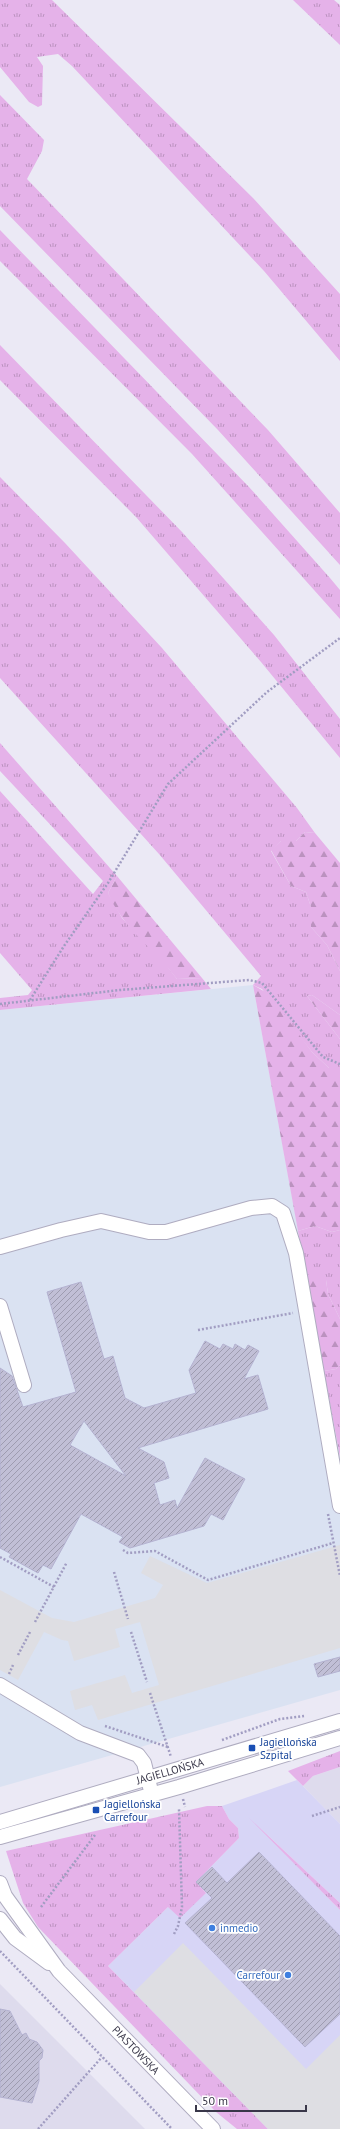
<svg xmlns="http://www.w3.org/2000/svg" width="340" height="2129" font-family="'PT Sans',sans-serif">
<defs>
<pattern id="grass-tufts" width="24" height="20" patternUnits="userSpaceOnUse"><rect width="24" height="20" fill="#e5b2e9"/><path d="M3 7l-1-3M5 7V3M7 7l1-3M15 17l-1-3M17 17v-4M19 17l1-3" fill="none" stroke="#bb92bf"/></pattern>
<pattern id="forest-firs" width="22" height="20" patternUnits="userSpaceOnUse"><rect width="22" height="20" fill="#e5b2e9"/><path d="M5 1l3.5 6h-7zM16 11l3.5 6h-7z" fill="#bb92bf"/></pattern>
<pattern id="building-hatch" width="6" height="6" patternUnits="userSpaceOnUse"><rect width="6" height="6" fill="#c1bfd6"/><path d="M-1 1l2-2M0 6l6-6M5 7l2-2" fill="none" stroke="#9e9cb0"/></pattern>
</defs>
<rect width="100%" height="100%" fill="#ebe9f5"/>
<g fill="#dedbed">
<path d="M340 1767V1824L303 1786 313 1776Z"/>
<path d="M0 1984 145 2129H0Z"/>
</g>
<path fill="#d7d5f6" d="M297 1780 340 1824V1903L260 1828 340 1910V2129H268L108 1966 168 1907 206 1893 196 1882 239 1838 238 1828 229 1819 222 1806Z"/>
<path fill="#dae2f2" d="M253 985 340 1457V1690L0 1787V1010Z"/>
<g fill="url(#grass-tufts)">
<path d="M0 0H52L253 198 340 294V361L264 271 72 66 58 54 37 57 43 66 42 105 38 107 29 102 0 67Z"/>
<path d="M293 0H334L340 5V45Z"/>
<path d="M0 95 44 140 42 151 27 179 268 430 340 513V565L218 430 0 206Z"/>
<path d="M0 230 249 487 330 578 340 590V619L192 454 0 261Z"/>
<path d="M0 345 182 532 274 635 340 719V758L261 662 136 517 0 380Z"/>
<path d="M0 477 65 543 162 648 297 808 315 833 305 832 296 841H281L271 851 291 886 306 892 311 907V927L327 945 340 971V1015L312 995 307 996 340 1039V1068H329L312 1052 262 989 253 985 261 976 159 854 0 678Z"/>
<path d="M0 743 117 876 108 893 122 918 163 961 177 979 202 978 211 989 0 1010V998L28 995 32 990 0 953V791L93 894 103 881 0 771Z"/>
<path d="M315 1226 332 1232 340 1230V1319L328 1294 326 1280 307 1283 298 1231Z"/>
<path d="M340 1365V1457L324 1371 336 1369Z"/>
<path d="M340 1751V1767L313 1776 303 1786 288 1771Z"/>
<path d="M207 1806H222L229 1819 238 1828 239 1838 196 1882 206 1893 180 1918 168 1907 108 1966 268 2129H237L216 2112 38 1927 23 1903 6 1851Z"/>
<path d="M248 1817 340 1903V1910Z"/>
</g>
<g fill="url(#forest-firs)">
<path d="M305 832 315 833 340 863V971L327 945 311 927V907L306 892 291 886 271 850 281 841H296Z"/>
<path d="M117 876 202 978 177 979C155 950 122 927 108 893Z"/>
<path d="M253 985 269 994 312 1052 329 1068H340V1230L332 1232 315 1226 298 1231Z"/>
<path d="M312 995 340 1015V1039L307 996Z"/>
<path d="M315 1278 326 1280 328 1294 340 1319V1365L336 1369 324 1371 307 1283Z"/>
</g>
<g fill="#dedee3">
<path d="M340 1545V1648L98 1720 92 1705 75 1710 70 1691 125 1675 132 1693 159 1685 140 1622 115 1629 120 1647 74 1661 68 1641 62 1640 44 1632 18 1680 0 1670V1590L52 1618 74 1622 155 1598 163 1585 141 1573 150 1556 207 1583Z"/>
<path d="M183 1943 306 2069 340 2035V2129H268L134 1992Z"/>
</g>
<g fill="url(#building-hatch)" stroke="#b4b2d1" fill-rule="evenodd">
<path d="M81 1282 104 1359 113 1356 125 1398 144 1408 196 1393 189 1370 205 1341 220 1349 223 1344 233 1349 235 1344 245 1350 248 1345 259 1351 244 1379 258 1375 268 1409 138 1448 164 1462 169 1478 154 1483 160 1505 175 1500 177 1508 205 1458 245 1479 223 1520 211 1514 204 1526 130 1548 119 1542 123 1537 81 1514 51 1569 43 1565 38 1573 9 1557 11 1554 0 1548V1368L12 1376 23 1407 76 1392 47 1292ZM84 1421 126 1476 70 1445Z"/>
<path d="M340 1657V1671L318 1677 314 1664Z"/>
<path d="M259 1852 340 1936V2014L305 2047 185 1923 212 1898 196 1882 212 1867 227 1883Z"/>
<path d="M0 2009 10 2011 22 2035 26 2033 29 2039 37 2042 43 2050 42 2058 39 2061V2081L32 2103 0 2097Z"/>
</g>
<g fill="none" stroke-linecap="round" stroke-linejoin="round">
<g stroke="#afacc0" stroke-width="16">
<g id="minor">
<path d="M0 1247 61 1230 101 1221 149 1232H166L251 1208 272 1206 283 1213 296 1253 340 1506"/>
<path d="M0 1306 24 1385"/>
<path d="M0 1685 80 1733 138 1755 144 1763 150 1787"/>
<path d="M0 1822 340 1721"/>
<path d="M0 1837 179 1787 340 1738"/>
<path d="M0 1883 5 1896 59 1971 213 2129"/>
<path d="M0 1919 15 1938 49 1963"/>
</g>
</g>
<g stroke="#a19dc2" stroke-width="2.5" stroke-dasharray="2 2" stroke-linecap="butt">
<path d="M30 1000 64 946 108 883 168 784 267 692 340 638"/>
<path d="M0 1004 120 990 249 980 262 983 323 1057 340 1064"/>
<path d="M198 1330 293 1313"/>
<path d="M328 1514 340 1576"/>
<path d="M123 1550 128 1553 155 1551 208 1580 333 1543"/>
<path d="M0 1557 54 1587"/>
<path d="M114 1572 128 1619"/>
<path d="M35 1622 67 1562"/>
<path d="M131 1632 147 1682"/>
<path d="M18 1655 30 1632"/>
<path d="M9 1674 13 1665"/>
<path d="M150 1693 171 1757"/>
<path d="M105 1726 168 1747"/>
<path d="M222 1740 280 1719 304 1716"/>
<path d="M183 1799 185 1807"/>
<path d="M312 1816 340 1807"/>
<path d="M41 1907 95 1835"/>
<path d="M174 1934 178 1926 182 1907 179 1809"/>
<path d="M0 1951 172 2129"/>
<path d="M38 2129 102 2057"/>
</g>
<use href="#minor" stroke="#fff" stroke-width="14"/>
</g>
<g fill="#1a4fb4" stroke="#fff" stroke-width="1.5">
<rect x="248" y="1744" width="8" height="8" rx="2"/>
<rect x="92" y="1806" width="8" height="8" rx="2"/>
</g>
<g fill="#3f7fe0" stroke="#fff" stroke-width="1.5">
<circle cx="212" cy="1928" r="4"/>
<circle cx="288" cy="1975" r="4"/>
</g>
<g text-anchor="middle" stroke-width="3.5" stroke-linejoin="round" paint-order="stroke">
<g font-size="11" fill="#164399" stroke="#fff" text-anchor="start">
<text x="260" y="1746">Jagiellońska<tspan x="260" dy="13">Szpital</tspan></text>
<text x="104" y="1808">Jagiellońska<tspan x="104" dy="13">Carrefour</tspan></text>
</g>
<g font-size="11" fill="#393749" stroke="#fff">
<text transform="translate(170 1771) rotate(-16)" y="4">JAGIELLOŃSKA</text>
<text transform="translate(136 2050) rotate(46)" y="4">PIASTOWSKA</text>
</g>
<g font-size="11" fill="#366cbe" stroke="#fff" text-anchor="start">
<text x="220" y="1932">inmedio</text>
<text x="280" y="1979" text-anchor="end">Carrefour</text>
</g>
</g>
<path d="M196 2105v6h110v-6" fill="none" stroke="#393749" stroke-width="2"/>
<text x="202" y="2105" font-size="12" fill="#393749" stroke="#ffffff" stroke-width="3" paint-order="stroke">50 m</text>
</svg>
